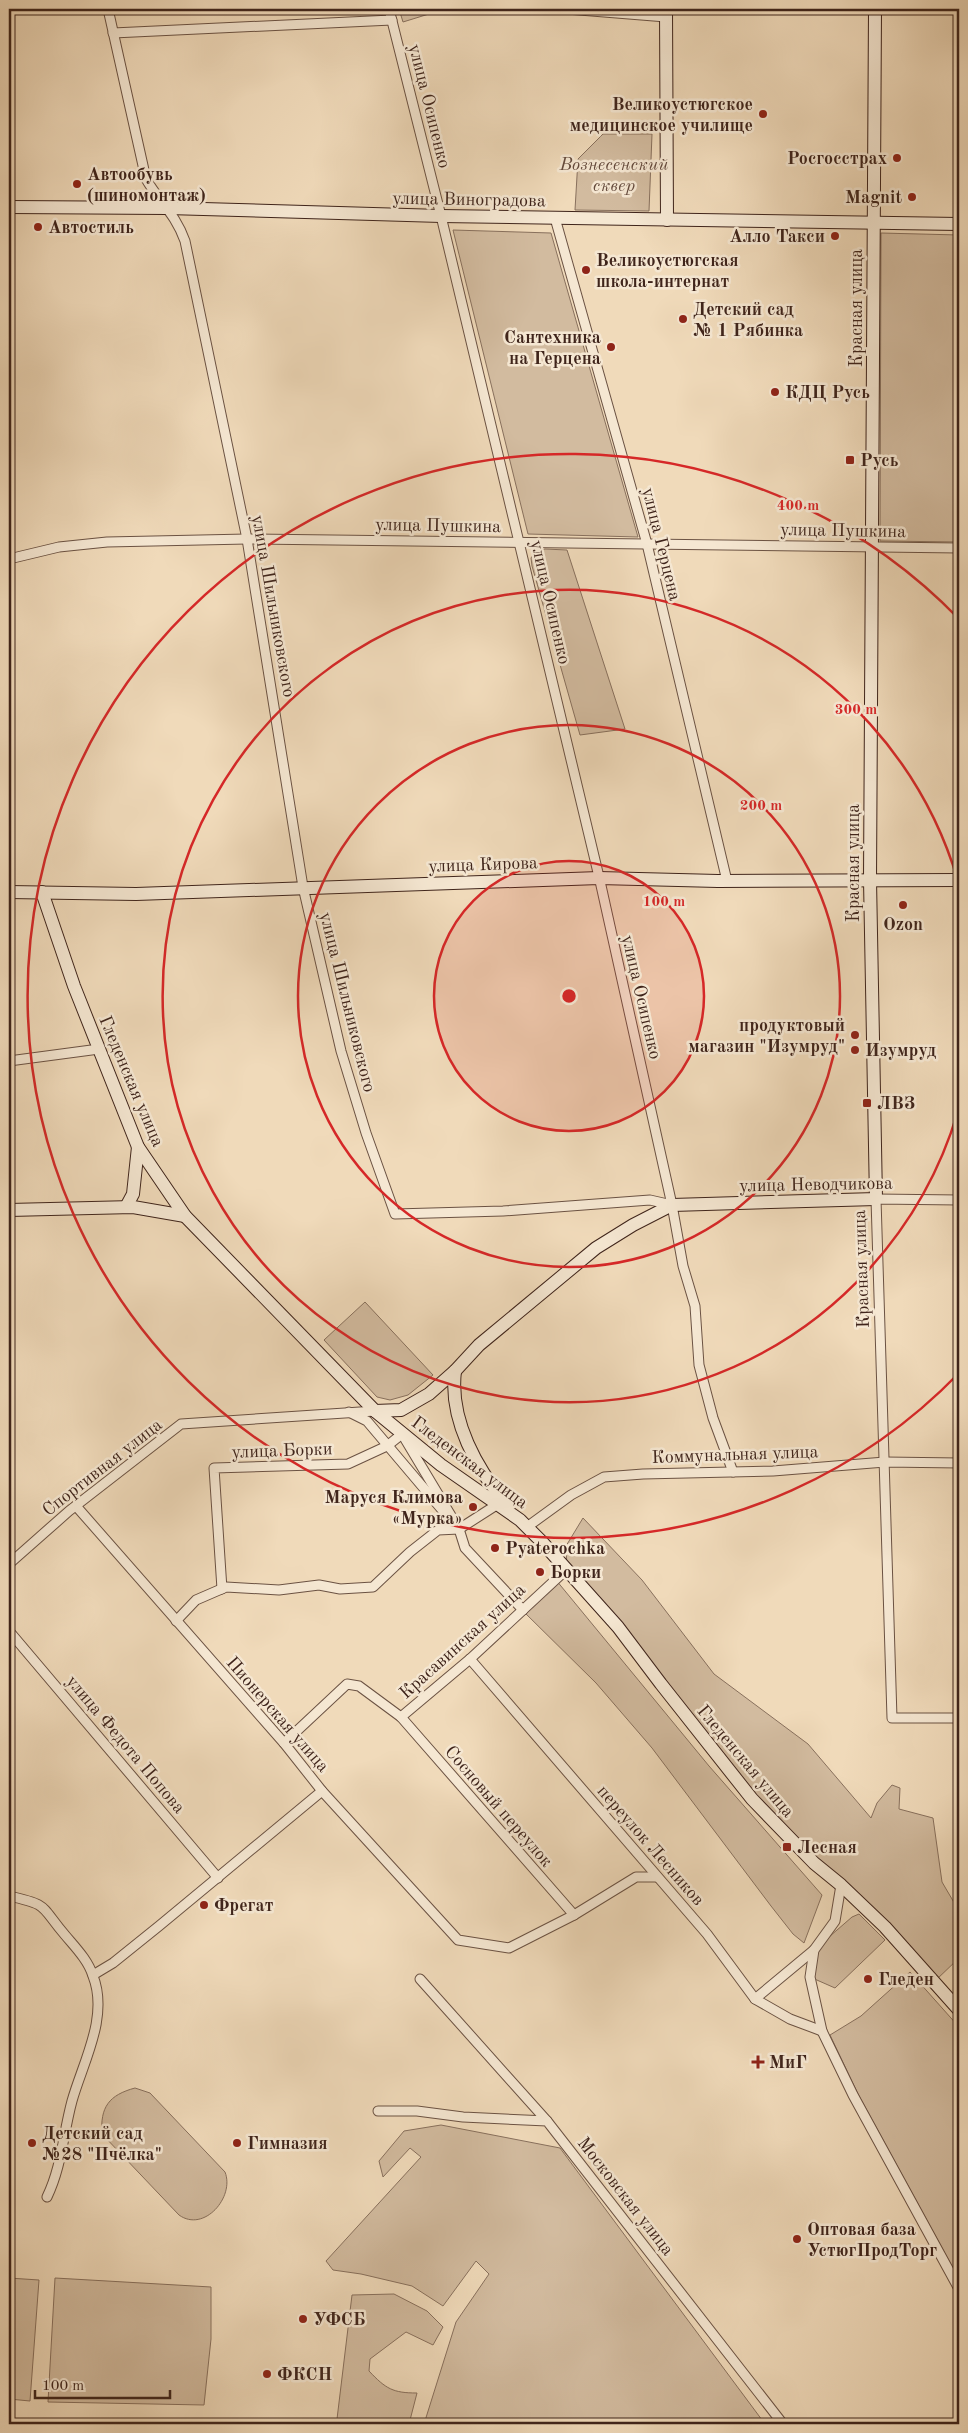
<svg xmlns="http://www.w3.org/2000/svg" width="968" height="2433" font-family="'Old Standard TT',serif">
<rect width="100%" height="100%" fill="#f0daba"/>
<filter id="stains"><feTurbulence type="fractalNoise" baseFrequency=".004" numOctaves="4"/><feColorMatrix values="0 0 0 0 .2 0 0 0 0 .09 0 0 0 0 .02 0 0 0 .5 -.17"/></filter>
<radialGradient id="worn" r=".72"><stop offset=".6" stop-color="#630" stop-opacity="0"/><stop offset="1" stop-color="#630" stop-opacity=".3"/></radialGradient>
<g fill="#d2bb9f" stroke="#88705d">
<path d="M399 9H445L403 22Z"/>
<path d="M603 134H652L649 211 575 210 578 159Z"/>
<path d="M453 230 551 233 638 537 528 534Z"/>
<path d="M881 233 959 235V542L880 541Z"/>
<path d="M545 549 567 550 625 729 580 735 532 566 531 558 535 552Z"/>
<path d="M365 1302 433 1375 408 1395 390 1400 377 1397 324 1340Z"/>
<path d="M583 1518 642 1580 714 1674 808 1744 871 1818 877 1803 892 1785 900 1788 899 1809 933 1818 942 1882 959 1911V1958L935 1981 781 1830 567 1569 566 1546Z"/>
<path d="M556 1580 709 1766 822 1895 804 1943 793 1934 771 1906 652 1748 596 1683 523 1611Z"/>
<path d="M859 1914 885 1940 835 1988 810 1977 814 1950 852 1917Z"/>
<path d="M910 1972 959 2027V2267L954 2270 858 2094 830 2035 861 2016Z"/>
<path d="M135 2088 150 2093 225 2172C235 2197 204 2233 179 2215L102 2134C100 2107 109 2095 135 2088Z"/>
<path d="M441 2125 560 2148 765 2424H424L456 2322 489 2274 476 2261 443 2306 412 2286 361 2274 333 2270 326 2261 421 2157 410 2148 383 2177 379 2161 404 2131Z"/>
<path d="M9 2278 39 2280 30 2401 9 2399Z"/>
<path d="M55 2278 211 2287V2339L204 2405 48 2402Z"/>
<path d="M394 2294 427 2311 443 2327 433 2345 406 2332 370 2359 369 2371C386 2389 393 2393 417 2393L409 2424H356L337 2419 352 2295Z"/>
</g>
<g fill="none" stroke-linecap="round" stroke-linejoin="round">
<g stroke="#6b5243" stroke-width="11">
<g id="street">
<path d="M108 9 146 179C160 203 175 213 185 241L247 539 303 887 341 1051 366 1133 395 1214 503 1211 650 1200 672 1205"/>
<path d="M389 9 441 216 600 881 672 1205 683 1266 695 1306 699 1365 713 1418 733 1472"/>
<path d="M567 9 666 17"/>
<path d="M113 33 392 20"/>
<path d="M555 218 647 544 727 881"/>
<path d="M9 559 59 547 107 542 247 539 959 548"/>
<path d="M9 1061 99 1049"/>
<path d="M959 1200 876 1199 892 1718H959"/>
<path d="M349 1412 367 1421 444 1512"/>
<path d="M76 1506 284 1743 322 1791 458 1940 509 1948 574 1915 636 1877H657"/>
<path d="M527 1527 571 1495 604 1477 643 1474 773 1471 885 1462 959 1463"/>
<path d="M9 1564 69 1511 181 1424 375 1411"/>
<path d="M222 1589 214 1468 348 1464 387 1446 402 1434 459 1529 465 1548 523 1610"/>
<path d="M176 1621 196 1600 226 1587 279 1590 319 1585 340 1589 373 1587 410 1552 438 1530 459 1529 498 1504"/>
<path d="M9 1631 218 1878"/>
<path d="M470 1659 707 1934 755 1999 790 2019 822 2031"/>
<path d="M401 1717 574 1915"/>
<path d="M284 1743 347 1684 359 1686 401 1717 470 1659 567 1569"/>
<path d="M841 1885 835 1921 814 1950 810 1977 822 2031 853 2095 959 2289"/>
<path d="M9 1896C50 1905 40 1906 65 1935 75 1947 88 1960 93 1976 109 2017 83 2062 72 2101 63 2134 62 2166 47 2197"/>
<path d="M93 1975 113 1963 159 1926 322 1791"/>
<path d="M420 1979 547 2121"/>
<path d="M755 1999 814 1950"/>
<path d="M378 2111H417L463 2117 547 2121 783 2424"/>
</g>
</g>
<g stroke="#3f241b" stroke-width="14">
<g id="secondary">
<path d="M666 9 667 220"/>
<path d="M9 207 168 208 441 216 959 224"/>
<path d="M9 892 136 894 599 878 718 881 959 880"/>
<path d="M42 892 74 986 138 1147 185 1216 375 1411 441 1465 520 1520 542 1542 618 1627 661 1684 752 1799 814 1863 841 1885 885 1927 959 2010"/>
<path d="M126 1207 133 1194 138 1147"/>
<path d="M9 1210 133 1207 185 1216"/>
<path d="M455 1371C449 1420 477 1470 508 1506"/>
<path d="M375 1411 401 1410 429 1394 455 1371 479 1345 596 1248 633 1225 672 1205 876 1199 870 880 875 9"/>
</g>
</g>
<use href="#street" stroke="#f5e7d2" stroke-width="9"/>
<use href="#secondary" stroke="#f5e7d2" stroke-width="12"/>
</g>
<circle cx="569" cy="996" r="135" fill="#d62828" fill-opacity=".12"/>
<g fill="none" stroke="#d62828" stroke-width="2.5">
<circle cx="569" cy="996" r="135"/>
<circle cx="569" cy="996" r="271"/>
<path d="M958 1111A406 406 0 1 1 958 881"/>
<path d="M959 1373A542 542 0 1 1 959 619"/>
</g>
<g fill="#8f2418" stroke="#f5e7d2" stroke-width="2">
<circle cx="763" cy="114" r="5"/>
<circle cx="897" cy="158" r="5"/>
<circle cx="77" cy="184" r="5"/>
<circle cx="912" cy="197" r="5"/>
<circle cx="38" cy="227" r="5"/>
<circle cx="835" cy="236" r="5"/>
<circle cx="586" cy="270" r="5"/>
<circle cx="683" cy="319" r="5"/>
<circle cx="611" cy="347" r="5"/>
<circle cx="775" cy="392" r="5"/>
<rect x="845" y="455" width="10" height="10" rx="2.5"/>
<circle cx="903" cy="905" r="5"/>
<circle cx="855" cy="1035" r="5"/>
<circle cx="855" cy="1050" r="5"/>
<rect x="862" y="1098" width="10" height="10" rx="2.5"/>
<circle cx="473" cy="1507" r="5"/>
<circle cx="495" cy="1548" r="5"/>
<circle cx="540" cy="1572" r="5"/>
<rect x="782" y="1842" width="10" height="10" rx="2.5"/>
<circle cx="204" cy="1905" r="5"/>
<circle cx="868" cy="1979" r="5"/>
<path d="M755.5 2054.5h5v5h5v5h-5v5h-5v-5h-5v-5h5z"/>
<circle cx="32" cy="2143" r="5"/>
<circle cx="237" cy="2143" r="5"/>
<circle cx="797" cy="2239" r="5"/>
<circle cx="303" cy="2319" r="5"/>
<circle cx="267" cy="2374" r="5"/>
</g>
<g text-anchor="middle" stroke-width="5" stroke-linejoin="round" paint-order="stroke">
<g font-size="18" font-weight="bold" fill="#3f241b" stroke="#f5e7d2" text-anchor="start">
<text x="753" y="110" text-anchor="end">Великоустюгское<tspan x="753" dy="21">медицинское училище</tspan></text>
<text x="887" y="164" text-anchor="end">Росгосстрах</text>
<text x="87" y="180">Автообувь<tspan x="87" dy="21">(шиномонтаж)</tspan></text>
<text x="902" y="203" text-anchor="end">Magnit</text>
<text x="48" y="233">Автостиль</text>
<text x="825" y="242" text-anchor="end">Алло Такси</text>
<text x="596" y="266">Великоустюгская<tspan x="596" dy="21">школа-интернат</tspan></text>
<text x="693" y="315">Детский сад<tspan x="693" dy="21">№ 1 Рябинка</tspan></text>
<text x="601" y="343" text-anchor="end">Сантехника<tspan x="601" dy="21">на Герцена</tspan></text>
<text x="785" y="398">КДЦ Русь</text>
<text x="860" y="466">Русь</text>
<text x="903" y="930" text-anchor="middle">Ozon</text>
<text x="845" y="1031" text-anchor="end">продуктовый<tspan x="845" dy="21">магазин "Изумруд"</tspan></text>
<text x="865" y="1056">Изумруд</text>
<text x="877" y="1109">ЛВЗ</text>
<text x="463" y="1503" text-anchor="end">Маруся Климова<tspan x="463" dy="21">«Мурка»</tspan></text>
<text x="505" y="1554">Pyaterochka</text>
<text x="550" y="1578">Борки</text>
<text x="797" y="1853">Лесная</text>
<text x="214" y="1911">Фрегат</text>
<text x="878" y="1985">Гледен</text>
<text x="769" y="2068">МиГ</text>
<text x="42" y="2139">Детский сад<tspan x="42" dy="21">№28 "Пчёлка"</tspan></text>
<text x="247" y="2149">Гимназия</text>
<text x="807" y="2235">Оптовая база<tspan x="807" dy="21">УстюгПродТорг</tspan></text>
<text x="313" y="2325">УФСБ</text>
<text x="277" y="2380">ФКСН</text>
</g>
<g font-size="18" fill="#3f241b" stroke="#f5e7d2">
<text transform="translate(430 106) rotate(76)" y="6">улица Осипенко</text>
<text transform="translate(469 199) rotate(1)" y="6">улица Виноградова</text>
<text transform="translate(856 308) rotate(-90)" y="6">Красная улица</text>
<text transform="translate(438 525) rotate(1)" y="6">улица Пушкина</text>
<text transform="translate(843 530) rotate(1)" y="6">улица Пушкина</text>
<text transform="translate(662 544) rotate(76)" y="6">улица Герцена</text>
<text transform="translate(551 602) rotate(77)" y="6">улица Осипенко</text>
<text transform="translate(274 606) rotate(80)" y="6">улица Шильниковского</text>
<text transform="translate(853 863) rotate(-90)" y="6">Красная улица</text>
<text transform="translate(483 864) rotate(-2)" y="6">улица Кирова</text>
<text transform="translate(642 997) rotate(77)" y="6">улица Осипенко</text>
<text transform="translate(348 1002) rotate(76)" y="6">улица Шильниковского</text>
<text transform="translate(132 1081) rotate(67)" y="6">Гледенская улица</text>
<text transform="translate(816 1184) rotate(-1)" y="6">улица Неводчикова</text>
<text transform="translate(861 1269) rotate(-92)" y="6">Красная улица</text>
<text transform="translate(282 1450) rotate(-2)" y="6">улица Борки</text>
<text transform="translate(735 1454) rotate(-2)" y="6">Коммунальная улица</text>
<text transform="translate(470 1462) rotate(37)" y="6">Гледенская улица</text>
<text transform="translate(102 1467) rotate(-38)" y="6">Спортивная улица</text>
<text transform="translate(462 1641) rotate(-42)" y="6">Красавинская улица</text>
<text transform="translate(278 1714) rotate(49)" y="6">Пионерская улица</text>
<text transform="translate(126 1744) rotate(50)" y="6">улица Федота Попова</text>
<text transform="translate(746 1761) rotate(50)" y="6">Гледенская улица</text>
<text transform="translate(499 1806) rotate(49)" y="6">Сосновый переулок</text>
<text transform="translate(651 1845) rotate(49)" y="6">переулок Лесников</text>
<text transform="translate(626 2196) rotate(52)" y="6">Московская улица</text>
</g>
<g font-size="18" font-style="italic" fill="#644a3c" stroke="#f5e7d2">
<text x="614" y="170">Вознесенский<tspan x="614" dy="21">сквер</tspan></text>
</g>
</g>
<circle cx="569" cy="996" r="8" fill="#d62828" stroke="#f5e7d2" stroke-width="2.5"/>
<g font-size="15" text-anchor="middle" font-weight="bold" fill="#d62828" stroke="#f5e7d2" stroke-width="5" stroke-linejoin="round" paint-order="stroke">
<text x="798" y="510">400 m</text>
<text x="856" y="714">300 m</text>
<text x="761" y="810">200 m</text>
<text x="664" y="906">100 m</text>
</g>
<rect width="968" height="2433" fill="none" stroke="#f0daba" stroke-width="30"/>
<rect x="10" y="10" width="948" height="2413" fill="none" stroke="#3f241b" stroke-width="2.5"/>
<rect x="15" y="15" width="938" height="2403" fill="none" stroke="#3f241b"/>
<path d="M35 2390v8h135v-8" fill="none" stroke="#3f241b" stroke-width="2.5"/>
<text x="42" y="2390" font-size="15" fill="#3f241b" stroke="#f5e7d2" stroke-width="4" paint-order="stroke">100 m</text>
<rect width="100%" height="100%" filter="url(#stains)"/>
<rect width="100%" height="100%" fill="url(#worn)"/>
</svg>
